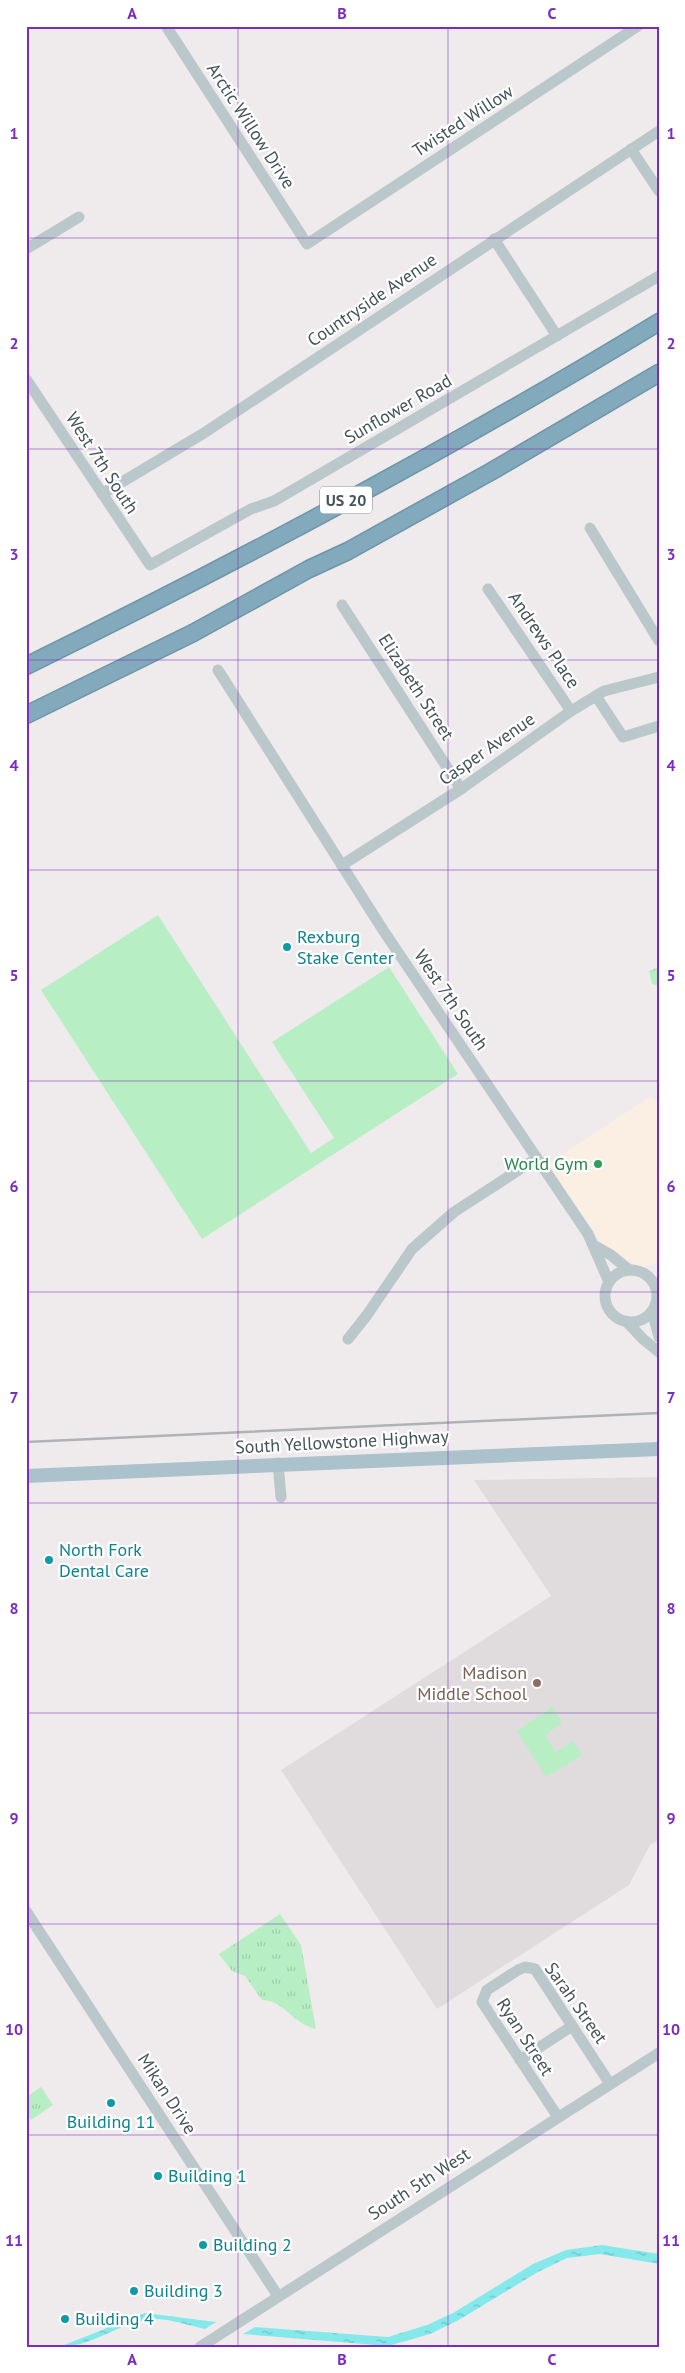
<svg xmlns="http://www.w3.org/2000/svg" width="685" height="2373" font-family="'PT Sans',sans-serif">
<defs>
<pattern id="park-tufts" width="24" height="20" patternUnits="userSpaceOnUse" patternTransform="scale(1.25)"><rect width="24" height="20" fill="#b8eec3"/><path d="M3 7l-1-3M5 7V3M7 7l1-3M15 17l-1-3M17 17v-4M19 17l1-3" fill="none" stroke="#9fceaa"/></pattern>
<pattern id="water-ripples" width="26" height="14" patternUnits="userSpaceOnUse" patternTransform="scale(1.25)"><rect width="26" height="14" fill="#85e9eb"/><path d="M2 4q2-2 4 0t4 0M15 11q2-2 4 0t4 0" fill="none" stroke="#6ebfc1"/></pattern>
</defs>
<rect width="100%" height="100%" fill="#efebec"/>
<path fill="#fbefe3" d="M651 1096 654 1099 659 1101V1262L641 1268 603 1245 548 1164Z"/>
<path fill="#e0dcde" d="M659 1477V1840L650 1845 629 1885 437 2009 281 1770 551 1596 474 1480Z"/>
<g fill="url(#park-tufts)">
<path d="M659 967V986L652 984 649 971Z"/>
<path d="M280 1914 301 1945 316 2029C291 2023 284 2000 262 2000L245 1976 232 1971 219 1954Z"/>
<path d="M41 2087 53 2105 31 2120 26 2112V2097Z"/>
</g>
<g fill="#b8eec3">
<path d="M158 915 311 1153 334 1138 272 1042 389 967 458 1074 202 1239 41 990Z"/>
<path d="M552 1707 562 1723 545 1735 556 1752 573 1741 582 1755 546 1777 517 1731Z"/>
</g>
<g fill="url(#water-ripples)">
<path d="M602 2245 659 2254V2264L600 2254 567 2258 538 2272 457 2321 430 2334 388 2346 243 2334 255 2327 388 2337 427 2325 453 2313 533 2264 566 2250Z"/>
<path d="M145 2313 216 2322 205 2329C187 2325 162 2316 144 2320 115 2326 90 2347 59 2347Z"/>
</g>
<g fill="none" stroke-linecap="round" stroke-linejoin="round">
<g stroke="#6e94a7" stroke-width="19">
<g id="highway">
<path d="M26 666C242 560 454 447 659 322"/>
<path d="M26 715 193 633 309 569 348 551 492 471 659 373"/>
</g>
</g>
<g stroke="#bac7cb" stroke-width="11">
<path d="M166 26 307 244 638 26"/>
<path d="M631 149 659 191"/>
<path d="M494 239 557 336"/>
<path d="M26 249 79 217"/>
<path d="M26 379 150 565 251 509 274 501 659 276"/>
<path d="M102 494 204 433 659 131"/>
<path d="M590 528 659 641"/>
<path d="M488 589 571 711"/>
<path d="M342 605 461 789"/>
<path d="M218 670 383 930 588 1234 609 1282"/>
<path d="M596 696 623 737 659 726"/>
<path d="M342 865 461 789 571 711 604 691 659 677"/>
<path d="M595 1246 611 1255 629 1270"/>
<circle cx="631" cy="1296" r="26"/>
<path d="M652 1311 659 1337"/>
<path d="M626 1321 643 1339 659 1352"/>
<path d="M348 1339 367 1315 412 1249 454 1212 537 1158"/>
<path d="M278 1463 281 1497"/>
<path d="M26 1911 278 2296"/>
<path d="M520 2060 572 2026"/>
<path d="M558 2117 482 2002 487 1990 518 1970 525 1967 535 1969 610 2084"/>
<path d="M200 2347 659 2053"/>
</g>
<path stroke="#abc1cb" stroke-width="14" d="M26 1476C237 1468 448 1456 659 1449"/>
<use href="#highway" stroke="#82a9bc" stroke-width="16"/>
<path stroke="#aeb3b6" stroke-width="2.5" d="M26 1442 659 1413"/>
</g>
<path fill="none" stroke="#7b2cbf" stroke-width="1" stroke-opacity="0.55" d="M238 26V2347M448 26V2347M26 238H659M26 449H659M26 660H659M26 870H659M26 1081H659M26 1292H659M26 1503H659M26 1713H659M26 1924H659M26 2135H659"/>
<g fill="#0f9aa8" stroke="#fff" stroke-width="2">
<circle cx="287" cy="947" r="5"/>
<circle cx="49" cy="1560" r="5"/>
<circle cx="111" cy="2103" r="5"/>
<circle cx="158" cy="2176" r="5"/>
<circle cx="203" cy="2245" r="5"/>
<circle cx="134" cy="2291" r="5"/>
<circle cx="65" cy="2319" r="5"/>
</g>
<circle fill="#2e9e5b" stroke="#fff" stroke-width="2" cx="598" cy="1164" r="5"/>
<circle fill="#8d6e63" stroke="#fff" stroke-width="2" cx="537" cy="1683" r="5"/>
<g text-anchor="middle" stroke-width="4.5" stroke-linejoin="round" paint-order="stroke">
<rect fill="#fff" stroke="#7c878b" stroke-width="1" x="320" y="486.5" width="52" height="27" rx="4"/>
<g font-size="16" font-weight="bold" fill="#445359">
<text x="346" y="506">US 20</text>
</g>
<g font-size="18" fill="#445359" stroke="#fff">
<text transform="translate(463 121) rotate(-33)" y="6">Twisted Willow</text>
<text transform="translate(251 126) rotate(57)" y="6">Arctic Willow Drive</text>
<text transform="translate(372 300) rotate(-34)" y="6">Countryside Avenue</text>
<text transform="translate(398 409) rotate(-30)" y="6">Sunflower Road</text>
<text transform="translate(102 463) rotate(57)" y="6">West 7th South</text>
<text transform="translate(544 640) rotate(56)" y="6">Andrews Place</text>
<text transform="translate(416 687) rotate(57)" y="6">Elizabeth Street</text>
<text transform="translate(487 749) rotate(-35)" y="6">Casper Avenue</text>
<text transform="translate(451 1000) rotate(56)" y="6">West 7th South</text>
<text transform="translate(342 1442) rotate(-3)" y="6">South Yellowstone Highway</text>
<text transform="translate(576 2003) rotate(55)" y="6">Sarah Street</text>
<text transform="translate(525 2037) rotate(57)" y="6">Ryan Street</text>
<text transform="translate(167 2094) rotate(57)" y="6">Mikan Drive</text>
<text transform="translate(419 2184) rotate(-33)" y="6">South 5th West</text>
</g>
<g font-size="18" fill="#0d838f" stroke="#fff" text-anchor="start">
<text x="297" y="943">Rexburg<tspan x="297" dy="21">Stake Center</tspan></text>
<text x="59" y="1556">North Fork<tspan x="59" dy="21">Dental Care</tspan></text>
<text x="111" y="2128" text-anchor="middle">Building 11</text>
<text x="168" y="2182">Building 1</text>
<text x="213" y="2251">Building 2</text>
<text x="144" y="2297">Building 3</text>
<text x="75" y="2325">Building 4</text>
</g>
<g font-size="18" fill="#27864d" stroke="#fff" text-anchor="end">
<text x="588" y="1170">World Gym</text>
</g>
<g font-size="18" fill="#785e54" stroke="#fff" text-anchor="end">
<text x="527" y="1679">Madison<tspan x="527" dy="21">Middle School</tspan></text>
</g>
</g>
<rect width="685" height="2373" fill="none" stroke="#ffffff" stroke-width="55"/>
<rect x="28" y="28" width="630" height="2318" fill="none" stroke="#7b2cbf" stroke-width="2"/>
<g font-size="16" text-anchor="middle" font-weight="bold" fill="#7b2cbf">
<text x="132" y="19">A</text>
<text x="342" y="19">B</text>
<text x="552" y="19">C</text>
<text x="14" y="139">1</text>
<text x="671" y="139">1</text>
<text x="14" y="349">2</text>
<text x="671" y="349">2</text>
<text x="14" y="560">3</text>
<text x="671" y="560">3</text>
<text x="14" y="771">4</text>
<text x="671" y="771">4</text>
<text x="14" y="981">5</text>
<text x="671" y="981">5</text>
<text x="14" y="1192">6</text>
<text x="671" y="1192">6</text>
<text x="14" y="1403">7</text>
<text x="671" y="1403">7</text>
<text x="14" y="1614">8</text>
<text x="671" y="1614">8</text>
<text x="14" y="1824">9</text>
<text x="671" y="1824">9</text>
<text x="14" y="2035">10</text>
<text x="671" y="2035">10</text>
<text x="14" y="2246">11</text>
<text x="671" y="2246">11</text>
<text x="132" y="2365">A</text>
<text x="342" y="2365">B</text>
<text x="552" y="2365">C</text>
</g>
</svg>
